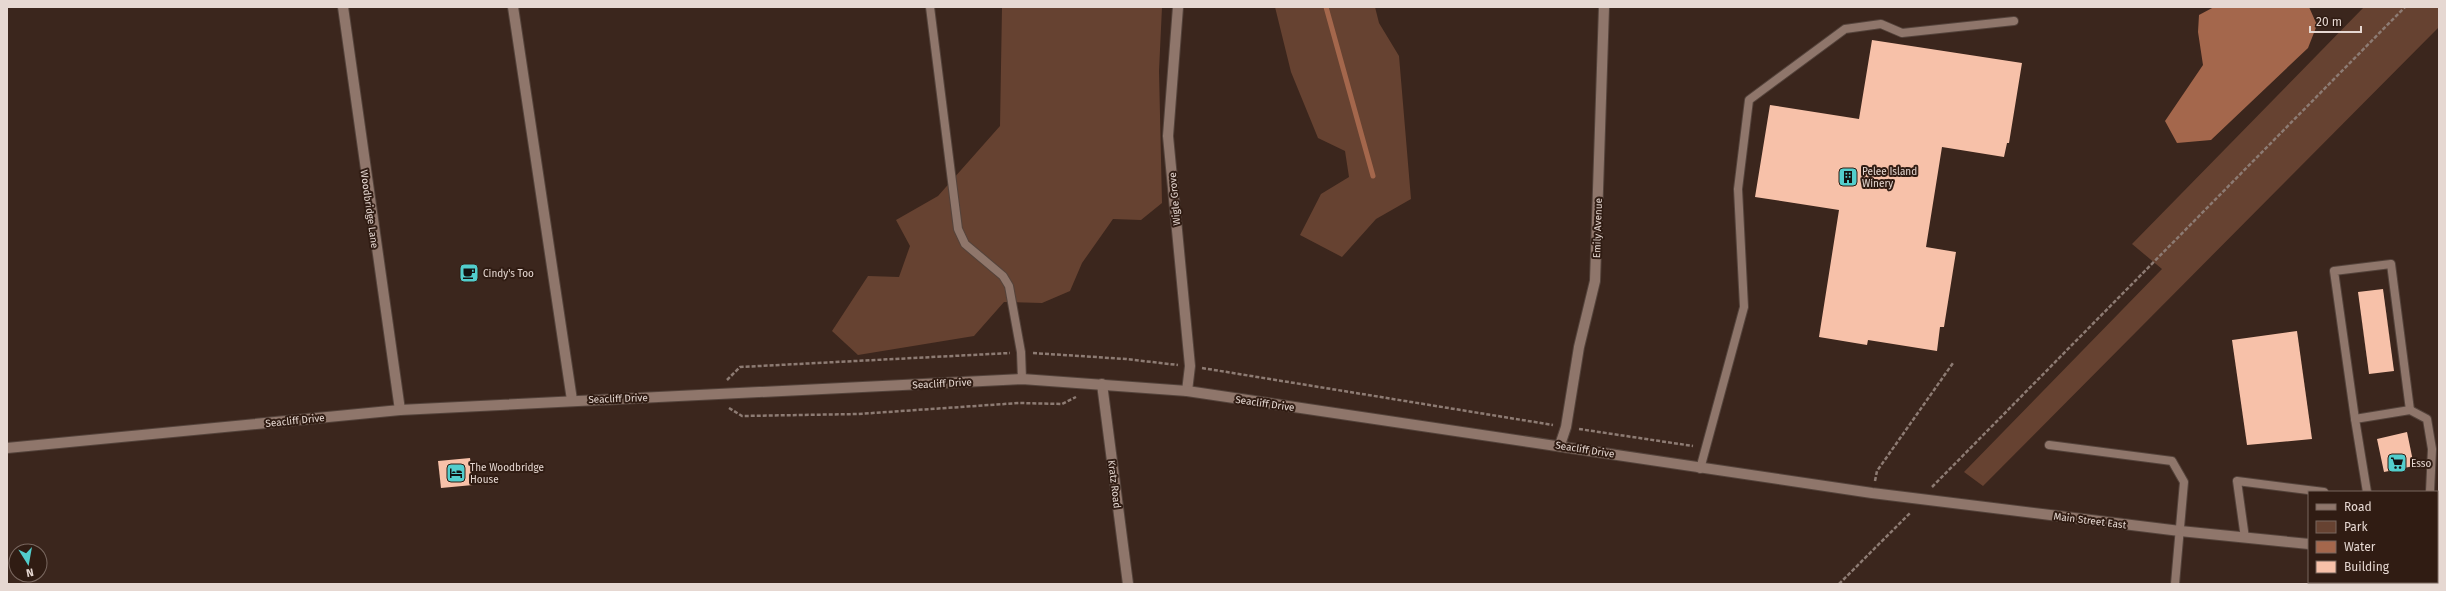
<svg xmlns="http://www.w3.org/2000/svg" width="2446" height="591" font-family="'Fira Sans',sans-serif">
<rect width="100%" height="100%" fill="#3b261d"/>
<g fill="#664231">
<path d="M1002 7H1162L1159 71 1162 203 1141 220 1113 219 1082 263 1070 291 1042 303 1004 302 974 336 858 355 832 331 868 276 899 277 910 246 896 220 938 196 1000 126Z"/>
<path d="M1275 7H1375L1379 23 1399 56 1411 199 1376 219 1342 257 1300 235 1321 194 1349 177 1345 151 1318 138 1291 72Z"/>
<path d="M2364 7H2439V27L1983 486 1964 472 2162 269 2132 244Z"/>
</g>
<path fill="#a4674c" d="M2214 7H2309L2317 25 2308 48 2211 140 2177 143 2165 121 2203 65 2198 32 2199 15Z"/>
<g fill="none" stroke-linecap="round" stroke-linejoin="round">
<path stroke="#a4674c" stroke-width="5" d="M1326 7 1373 176"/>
</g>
<g fill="#f7c1a9">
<path d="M1872 40 2022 63 2009 143H2007L2004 157 1942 147 1926 247 1956 252 1944 327H1940L1937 351 1868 340 1867 345 1819 337 1839 210 1755 197 1770 105 1859 119Z"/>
<path d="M2383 289 2394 371 2369 374 2358 292Z"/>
<path d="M2297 331 2312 439 2247 445 2232 340Z"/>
<path d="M2407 432 2414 466 2384 472 2377 439Z"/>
<path d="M470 458 473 485 441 488 438 461Z"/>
</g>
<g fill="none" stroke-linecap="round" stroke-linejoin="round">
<g stroke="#54433b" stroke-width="10">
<g id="lane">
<path d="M930 7 958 229 965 244 1003 276 1009 286 1021 352 1022 379"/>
<path d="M2355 419 2334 271 2391 264 2410 410"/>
<path d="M2049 445 2172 461 2184 482 2175 584"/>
<path d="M1700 469 1744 307 1738 189 1749 100 1845 29 1881 24 1902 33 2014 21"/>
<path d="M2367 492 2355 419 2410 410 2427 419 2432 449 2430 492"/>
<path d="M2437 535 2439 548"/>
<path d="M2245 538 2237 481 2324 492"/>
</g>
</g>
<g stroke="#54433b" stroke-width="12">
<g id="street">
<path d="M343 7 400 410"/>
<path d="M513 7 572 400"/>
<path d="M1178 7 1168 136 1190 366 1187 391"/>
<path d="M1102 384 1128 584"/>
<path d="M1560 445 1566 427 1579 347 1595 281 1604 7"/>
</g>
</g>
<g stroke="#54433b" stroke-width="12">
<g id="secondary">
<path d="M7 448 400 410 1022 379 1187 391 1872 493 2180 531 2309 544"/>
<path d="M2437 557H2439"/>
</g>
</g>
<g stroke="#8d7b73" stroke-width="2.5" stroke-dasharray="4 2" stroke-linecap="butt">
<path d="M1033 353 1126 359 1178 365"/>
<path d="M1202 368 1553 425"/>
<path d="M727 380 740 367 1010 353"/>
<path d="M729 408 742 416 858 414 1019 403 1062 404 1076 397"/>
<path d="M1579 429 1693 446"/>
<path d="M1875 481 1877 471 1953 363"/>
<path d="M1932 487 2405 7"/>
<path d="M1839 584 1911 512"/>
</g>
<use href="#lane" stroke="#8f766b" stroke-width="8"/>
<use href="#street" stroke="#8f766b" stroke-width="10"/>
<use href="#secondary" stroke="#8f766b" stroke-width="10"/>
</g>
<defs>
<g id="building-square" transform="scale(1)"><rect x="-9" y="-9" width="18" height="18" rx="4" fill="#52cdcc" stroke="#301c13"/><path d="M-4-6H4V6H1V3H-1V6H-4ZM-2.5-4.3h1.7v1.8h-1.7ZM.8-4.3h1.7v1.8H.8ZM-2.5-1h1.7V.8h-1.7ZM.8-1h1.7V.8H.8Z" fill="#111"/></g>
<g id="cafe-square" transform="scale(1)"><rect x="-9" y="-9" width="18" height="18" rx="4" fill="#52cdcc" stroke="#301c13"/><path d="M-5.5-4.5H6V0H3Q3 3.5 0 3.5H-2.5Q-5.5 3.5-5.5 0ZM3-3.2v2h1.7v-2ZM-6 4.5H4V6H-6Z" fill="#111"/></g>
<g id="supermarket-square" transform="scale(1)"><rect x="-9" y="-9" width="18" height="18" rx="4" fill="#52cdcc" stroke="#301c13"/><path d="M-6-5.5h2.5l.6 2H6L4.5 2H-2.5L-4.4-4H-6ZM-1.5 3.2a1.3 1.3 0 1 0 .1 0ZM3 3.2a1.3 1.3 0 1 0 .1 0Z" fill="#111"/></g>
<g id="hotel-square" transform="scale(1)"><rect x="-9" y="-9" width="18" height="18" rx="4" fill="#52cdcc" stroke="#301c13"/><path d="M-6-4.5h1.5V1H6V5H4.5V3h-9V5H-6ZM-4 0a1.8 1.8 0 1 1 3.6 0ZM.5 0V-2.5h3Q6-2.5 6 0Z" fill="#111"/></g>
</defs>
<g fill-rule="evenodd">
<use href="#building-square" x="1848" y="177"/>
<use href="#cafe-square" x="469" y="273"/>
<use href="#supermarket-square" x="2397" y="463"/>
<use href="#hotel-square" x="456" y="473"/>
</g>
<g text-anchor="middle" stroke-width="4" stroke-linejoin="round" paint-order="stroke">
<g font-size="10" fill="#e6d8d2" stroke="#301c13" text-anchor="start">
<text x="1862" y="175">Pelee Island<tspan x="1862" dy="12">Winery</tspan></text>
<text x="483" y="277">Cindy's Too</text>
<text x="2411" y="467">Esso</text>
<text x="470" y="471">The Woodbridge<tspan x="470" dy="12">House</tspan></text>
</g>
<g font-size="10" fill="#e6d8d2" stroke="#301c13">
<text transform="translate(1174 199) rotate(-95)" y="4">Wigle Grove</text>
<text transform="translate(370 209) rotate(82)" y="4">Woodbridge Lane</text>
<text transform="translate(1597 228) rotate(-88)" y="4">Emily Avenue</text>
<text transform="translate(942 383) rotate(-3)" y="4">Seacliff Drive</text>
<text transform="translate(618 398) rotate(-2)" y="4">Seacliff Drive</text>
<text transform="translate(1265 403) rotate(8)" y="4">Seacliff Drive</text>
<text transform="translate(295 420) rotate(-6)" y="4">Seacliff Drive</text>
<text transform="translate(1585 449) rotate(9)" y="4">Seacliff Drive</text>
<text transform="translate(1115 484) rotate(83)" y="4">Kratz Road</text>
<text transform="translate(2090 520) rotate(7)" y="4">Main Street East</text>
</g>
</g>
<rect width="2446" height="591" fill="none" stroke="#e6d8d2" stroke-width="16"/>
<rect x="2308" y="491" width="130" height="92" fill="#301c13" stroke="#79675f"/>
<rect x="2316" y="504" width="20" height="6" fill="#8f766b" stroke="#79675f"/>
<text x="2344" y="511" font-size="12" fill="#e6d8d2">Road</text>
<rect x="2316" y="521" width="20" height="12" fill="#664231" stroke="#79675f"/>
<text x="2344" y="531" font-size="12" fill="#e6d8d2">Park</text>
<rect x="2316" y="541" width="20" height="12" fill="#a4674c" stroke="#79675f"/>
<text x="2344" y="551" font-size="12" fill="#e6d8d2">Water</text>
<rect x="2316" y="561" width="20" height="12" fill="#f7c1a9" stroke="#79675f"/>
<text x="2344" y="571" font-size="12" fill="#e6d8d2">Building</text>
<g transform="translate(28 563) rotate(169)"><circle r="19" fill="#301c13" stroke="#79675f"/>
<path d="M0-3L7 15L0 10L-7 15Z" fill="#52cdcc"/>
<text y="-6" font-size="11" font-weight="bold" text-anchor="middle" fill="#e6d8d2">N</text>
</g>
<path d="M2310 26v6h51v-6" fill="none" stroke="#e6d8d2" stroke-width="2"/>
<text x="2316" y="26" font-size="12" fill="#e6d8d2" stroke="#301c13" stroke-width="3" paint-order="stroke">20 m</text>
</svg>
